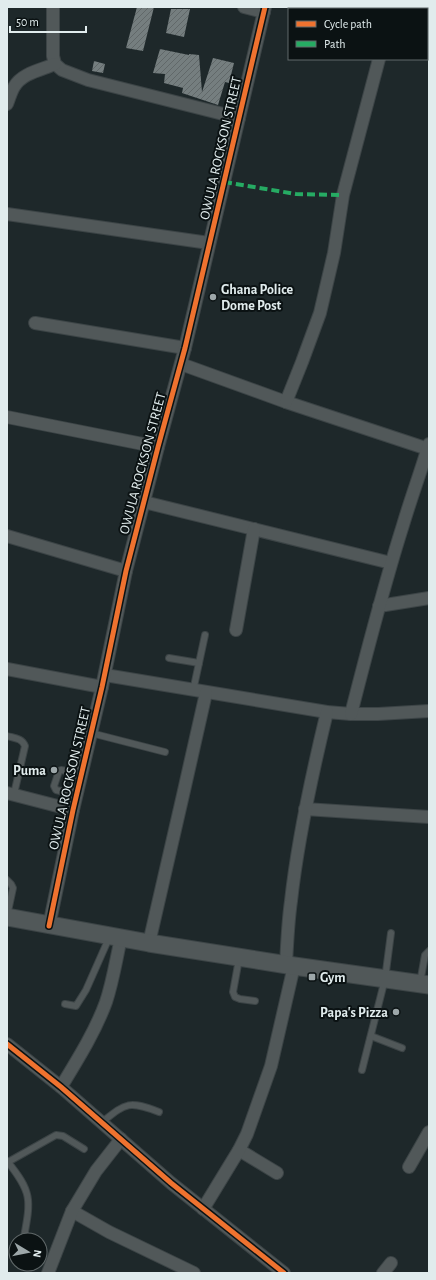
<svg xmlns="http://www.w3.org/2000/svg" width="436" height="1280" font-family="'Alegreya Sans',sans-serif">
<defs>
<pattern id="building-hatch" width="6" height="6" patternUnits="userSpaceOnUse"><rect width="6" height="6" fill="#757e7f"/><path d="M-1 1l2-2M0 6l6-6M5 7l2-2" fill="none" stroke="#616869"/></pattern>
</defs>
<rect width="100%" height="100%" fill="#1e282a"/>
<g fill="url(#building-hatch)">
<path d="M137 7H154L143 51 126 48Z"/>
<path d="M171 9H190L184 37 166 33Z"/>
<path d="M160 49 189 55V54L199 55 202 92 213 58 234 63 229 83 225 82 218 105 182 93 183 88 164 83 165 74 153 73Z"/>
<path d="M94 61 105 64 103 73 92 71Z"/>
</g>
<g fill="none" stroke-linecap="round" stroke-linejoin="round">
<g stroke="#3c4446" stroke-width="8">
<g id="service">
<path d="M169 658 199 663"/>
<path d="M193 691 205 635"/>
<path d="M91 733 165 752"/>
<path d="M7 736C14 738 22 738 25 746L14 794"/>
<path d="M77 795 56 790 54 786 59 771 61 770 82 774"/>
<path d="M7 880 11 884 13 888 7 916"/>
<path d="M239 959 233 992 235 997 240 999 255 1001"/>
<path d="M420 983 425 955 429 951"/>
<path d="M65 1004 76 1006 86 990 109 938"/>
<path d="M371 1036 402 1048"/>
<path d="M362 1070 385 979 391 933"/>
<path d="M101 1123C126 1103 128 1100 159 1112"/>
<path d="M7 1161C32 1192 31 1199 24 1237"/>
<path d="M8 1162 56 1135 63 1136 84 1149"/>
</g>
</g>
<g stroke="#3c4446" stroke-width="14">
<g id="minor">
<path d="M53 7V56L55 64 62 70 88 80 239 118"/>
<path d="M244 7 264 12"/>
<path d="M392 9V7"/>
<path d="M7 104C9 99 11 92 14 87 22 73 41 70 55 64"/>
<path d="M7 214 209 243"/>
<path d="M35 323 185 348"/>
<path d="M181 364 286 402 428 449"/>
<path d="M286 402 302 362 320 313 334 253 343 195 379 59"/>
<path d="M7 417 158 447"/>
<path d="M144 502 391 563"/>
<path d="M7 536 126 571"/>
<path d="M379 606 429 598"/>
<path d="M236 630 254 529"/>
<path d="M7 669 102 687"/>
<path d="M105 675 327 712 351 714H378L429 711"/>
<path d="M351 714C367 651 383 588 403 525 411 498 421 471 429 444"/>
<path d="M7 793 73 810"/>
<path d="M305 809 429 817"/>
<path d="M49 926 73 810 102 687 126 571 158 447 185 348 265 7"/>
<path d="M149 943 183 795 206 693"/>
<path d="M286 965C287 944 288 922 291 901 298 837 312 774 327 712"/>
<path d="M7 1044 61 1087 171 1183 284 1273"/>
<path d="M61 1087C78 1059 95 1032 106 1002 113 981 116 960 121 938"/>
<path d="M239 1150 277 1173"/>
<path d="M409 1167 429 1132"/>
<path d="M203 1209 239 1150 247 1134 271 1066 294 966"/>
<path d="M72 1211 109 1232 194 1273"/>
<path d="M48 1273 72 1211 96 1171 121 1139"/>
<path d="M383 1273 391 1263"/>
</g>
</g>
<g stroke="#3c4446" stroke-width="19">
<path id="secondary" d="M7 917 149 943 294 966 429 985"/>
</g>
<use href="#service" stroke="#515859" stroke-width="6"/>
<use href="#minor" stroke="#515859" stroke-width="12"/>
<use href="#secondary" stroke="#515859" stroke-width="17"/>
<path stroke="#26ab63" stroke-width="4" stroke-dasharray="8 4" stroke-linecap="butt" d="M224 182 296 194 343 195"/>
<g stroke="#0b1213" stroke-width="8">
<g id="cycleway">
<path d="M49 926 73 810 102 687 126 571 158 447 185 348 265 7"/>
<path d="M7 1044 61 1087 171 1183 284 1273"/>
</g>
</g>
<use href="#cycleway" stroke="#ef722f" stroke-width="5"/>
</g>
<g fill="#9da7a9" stroke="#0b1213" stroke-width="1.5">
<circle cx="213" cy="297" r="4"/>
<circle cx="54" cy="770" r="4"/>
<rect x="308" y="973" width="8" height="8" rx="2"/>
<circle cx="396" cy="1012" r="4"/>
</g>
<g text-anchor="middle" stroke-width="4" stroke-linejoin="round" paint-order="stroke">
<g font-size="14" fill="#e1eced" stroke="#0b1213">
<text transform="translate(220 148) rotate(-77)" y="5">OWULA ROCKSON STREET</text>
<text transform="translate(142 463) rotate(-75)" y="5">OWULA ROCKSON STREET</text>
<text transform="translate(69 778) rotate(-77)" y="5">OWULA ROCKSON STREET</text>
</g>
<g font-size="14" font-weight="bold" fill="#e1eced" stroke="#0b1213" text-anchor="start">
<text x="221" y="294">Ghana Police<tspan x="221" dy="16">Dome Post</tspan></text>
<text x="46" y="775" text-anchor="end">Puma</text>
<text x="320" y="982">Gym</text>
<text x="388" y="1017" text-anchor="end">Papa's Pizza</text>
</g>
</g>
<rect width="436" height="1280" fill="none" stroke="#e1eced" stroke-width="16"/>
<rect x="288" y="8" width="140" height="52" fill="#0b1213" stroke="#61696a"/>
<rect x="296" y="21" width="20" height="6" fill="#ef722f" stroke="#61696a"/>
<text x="324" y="28" font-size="12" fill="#e1eced">Cycle path</text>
<rect x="296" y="41" width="20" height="6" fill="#26ab63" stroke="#61696a"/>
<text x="324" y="48" font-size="12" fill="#e1eced">Path</text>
<g transform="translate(28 1252) rotate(100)"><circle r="19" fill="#0b1213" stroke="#61696a"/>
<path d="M0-3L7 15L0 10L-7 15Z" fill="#9da7a9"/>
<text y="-6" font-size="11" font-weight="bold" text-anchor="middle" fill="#e1eced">N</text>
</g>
<path d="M10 26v6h76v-6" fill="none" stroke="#e1eced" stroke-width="2"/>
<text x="16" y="26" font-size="12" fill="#e1eced" stroke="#0b1213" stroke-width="3" paint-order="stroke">50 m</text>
</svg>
